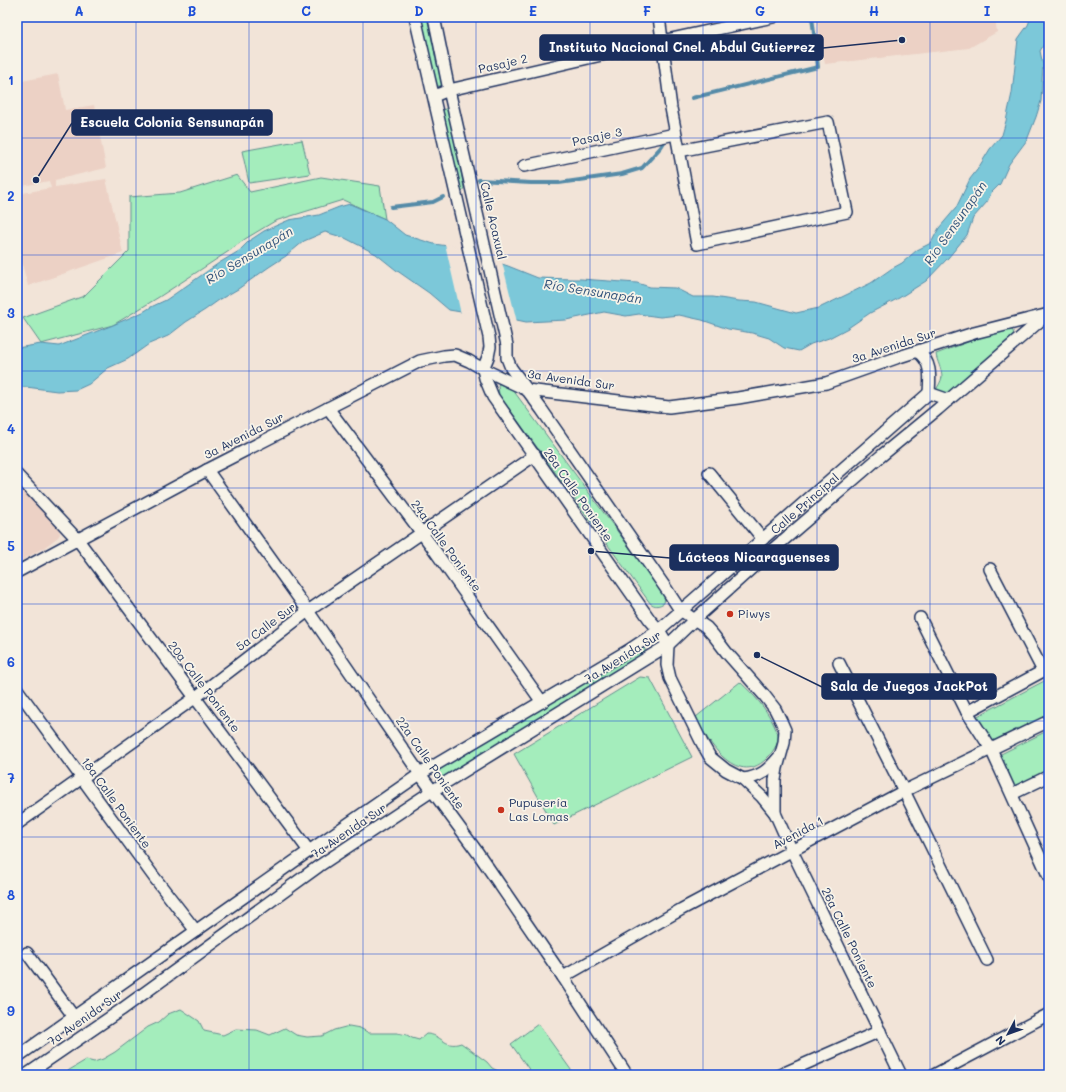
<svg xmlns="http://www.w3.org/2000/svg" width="1066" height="1092" font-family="Mali,sans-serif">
<rect width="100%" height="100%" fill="#f2e4d8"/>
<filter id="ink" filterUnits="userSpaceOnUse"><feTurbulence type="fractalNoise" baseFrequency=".025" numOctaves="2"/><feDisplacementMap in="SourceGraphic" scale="8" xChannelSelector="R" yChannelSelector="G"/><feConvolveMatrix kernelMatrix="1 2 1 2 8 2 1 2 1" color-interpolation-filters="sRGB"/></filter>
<g filter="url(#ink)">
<g fill="#ecd1c5">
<path d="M816 17H995L997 32 969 48 825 64Z"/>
<path d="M58 74 65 110 94 105 106 168 55 180V187L106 179 123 253 28 286 17 245V194L51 188 49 181 17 187V82Z"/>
<path d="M17 483 51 521 58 527 60 534 58 537 45 547 17 563Z"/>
</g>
<g fill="#a4edbc" stroke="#608e8d">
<path d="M421 17H427L441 81 442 84 440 86H438L435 83Z"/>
<path d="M447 108 449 110 450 113 464 188 462 191 460 190 458 188 443 113V110Z"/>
<path d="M302 140 310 174 249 183 242 151Z"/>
<path d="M237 175 250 192 321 177 380 186 385 219 343 200 275 221 245 239 229 251 159 297 113 325 41 344 23 318 84 296 129 251V197L180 193Z"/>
<path d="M1008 327 1013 331 1014 336 1012 340 950 394 936 390C938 386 941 382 942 377 942 369 937 362 936 354Z"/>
<path d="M501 382 510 386 663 593 665 597 664 603C659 606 655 607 650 603L499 395 498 385Z"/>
<path d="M641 646 644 647 646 653 440 780C437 779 435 775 435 772L437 770Z"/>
<path d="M640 677 650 678 692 757 554 825 514 754 555 729Z"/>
<path d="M1048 679 1049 681V721L991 749 972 719Z"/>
<path d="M740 682C754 695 766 708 774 725 775 728 777 731 778 734 780 741 774 750 769 756 739 790 707 743 696 717Z"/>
<path d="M1049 730V776L1012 794 995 757Z"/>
<path d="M181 1009 199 1021 204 1031 223 1035 236 1029 257 1030 270 1035 285 1028 296 1035 307 1037 322 1036 334 1030 349 1026 360 1028 369 1033H397L407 1035 412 1038 419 1040 426 1034C442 1034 444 1049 461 1043L487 1062 492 1068 504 1074 512 1072 514 1075H61L86 1060 94 1062 103 1059 115 1052 148 1027 159 1022 168 1014Z"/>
<path d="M538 1024 574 1074 572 1075H533L511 1044Z"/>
</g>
<path fill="#7bc8d9" stroke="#558ba8" d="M1031 17H1049V36L1040 51 1043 65 1041 101 1036 117 1027 140 1009 164 1000 184 991 193 987 202 973 218 967 235 948 258 926 281 899 298 870 313 848 328 829 338 811 344 799 351 784 348 769 338 752 333 728 329 702 320 679 315 660 317 639 314 626 316 604 312 566 320 526 322 466 309 461 312 449 310 429 293 396 270 376 254 345 238 325 232 304 241 286 256 269 267 238 289 219 300 205 310 186 322 168 336 149 344 128 359 108 368 89 384 76 390 57 391 26 387H17V348L41 344 59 346 113 325 143 312 151 307 166 300 219 263 239 251 249 241 264 231 289 220 319 215 339 207 350 204 385 219 405 235 434 244 448 246 508 266 538 278 574 279H581L637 283 650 287 675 288 693 297H713L739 301 756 302 796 313 819 308 871 283 891 269 902 263 917 250 931 243 939 228 956 208 970 179 977 170 990 149 1002 135 1006 121 1012 93 1018 39 1028 25Z"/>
<path fill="#f2e4d8" d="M445 244 502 262 517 322 466 311 461 314Z"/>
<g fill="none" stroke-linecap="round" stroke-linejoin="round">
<g stroke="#558ba8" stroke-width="4">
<path d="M692 98 818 67 812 17"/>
<path d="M479 180 531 183H559L622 174 642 168 661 147 666 139"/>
<path d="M391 207 433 202 443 197"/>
</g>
<g stroke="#1b2f5e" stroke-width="14">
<g id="street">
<path d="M415 17 489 337 490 347 488 357 483 369 485 378 493 397 650 620 659 630 668 645 667 665 670 678 702 743 710 757 726 770 743 779 762 797 775 813 792 851 901 1075"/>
<path d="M434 17 449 90 507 345V358L511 368 542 410 667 590 680 610 706 627 714 636 727 653 764 695 775 709 781 721 785 730 784 743 777 768 775 780V813"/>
<path d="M659 17 671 108 697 244 847 212 828 122 679 151"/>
<path d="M434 96 449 90 662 41 773 17"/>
<path d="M524 166 675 134"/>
<path d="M918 352C932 362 930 377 929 393"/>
<path d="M929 393 949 400"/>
<path d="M328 408 430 544 542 702"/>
<path d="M207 470 308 611 420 774 478 853 563 977 627 1075"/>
<path d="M709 473 763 539"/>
<path d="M17 475 78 540 309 851"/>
<path d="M17 572 207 470 420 361 444 356 455 355 469 361 483 369 527 390 669 407 738 398 826 383 899 357 974 333 1045 315"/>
<path d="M920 618 967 712 991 749 1049 877"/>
<path d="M839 663 904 791 987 960"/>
<path d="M17 689 154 877 196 931"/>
<path d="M967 712 1043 671 990 569"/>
<path d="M743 779C761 777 768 770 779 757"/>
<path d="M1012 794 1049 776"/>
<path d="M17 824 196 697 308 611 535 455"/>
<path d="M27 953 74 1017"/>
<path d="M563 977 682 909 904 791 1049 721"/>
<path d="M17 1057 309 851 420 774 629 650 659 630 929 393"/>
<path d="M26 1075 121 1010 319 866 432 791 668 645 694 620 772 550 881 456 938 409 1049 313"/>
<path d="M780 1075 880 1031"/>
<path d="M934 1075 1049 1014"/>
</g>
</g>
<use href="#street" stroke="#f7f3e8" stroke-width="11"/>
</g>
</g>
<path fill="none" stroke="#1d4ed8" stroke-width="1" stroke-opacity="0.55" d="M136 17V1075M249 17V1075M363 17V1075M476 17V1075M590 17V1075M703 17V1075M817 17V1075M930 17V1075M17 138H1049M17 255H1049M17 371H1049M17 488H1049M17 604H1049M17 721H1049M17 837H1049M17 954H1049"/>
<g fill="#c8321e" stroke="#f7f3e8" stroke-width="1.5">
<circle cx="730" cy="614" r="4"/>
<circle cx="501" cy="810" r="4"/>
</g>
<g text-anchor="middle" stroke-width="3.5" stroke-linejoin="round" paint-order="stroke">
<g font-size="12" fill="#1b2f5e" stroke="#f7f3e8">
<text transform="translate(503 64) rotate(-13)" y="4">Pasaje 2</text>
<text transform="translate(597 137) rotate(-12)" y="4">Pasaje 3</text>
<text transform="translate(493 221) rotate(77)" y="4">Calle Acaxual</text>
<text transform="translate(894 346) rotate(-18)" y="4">3a Avenida Sur</text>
<text transform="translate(571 380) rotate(8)" y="4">3a Avenida Sur</text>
<text transform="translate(244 436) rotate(-27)" y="4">3a Avenida Sur</text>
<text transform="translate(578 495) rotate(55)" y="4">26a Calle Poniente</text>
<text transform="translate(805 504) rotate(-41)" y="4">Calle Principal</text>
<text transform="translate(446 546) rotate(54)" y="4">24a Calle Poniente</text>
<text transform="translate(266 627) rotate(-37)" y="4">5a Calle Sur</text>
<text transform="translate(623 657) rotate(-32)" y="4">7a Avenida Sur</text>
<text transform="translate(204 687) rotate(53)" y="4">20a Calle Poniente</text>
<text transform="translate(430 763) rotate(55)" y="4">22a Calle Poniente</text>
<text transform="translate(116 803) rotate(54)" y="4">18a Calle Poniente</text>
<text transform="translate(349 831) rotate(-34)" y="4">7a Avenida Sur</text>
<text transform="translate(798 833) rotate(-28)" y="4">Avenida 1</text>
<text transform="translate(849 938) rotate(64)" y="4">26a Calle Poniente</text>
<text transform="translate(85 1018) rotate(-35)" y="4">7a Avenida Sur</text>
</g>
<g font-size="12" fill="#1b2f5e" stroke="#f7f3e8" text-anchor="start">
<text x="738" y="618">Piwys</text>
<text x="509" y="807">Pupusería<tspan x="509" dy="14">Las Lomas</tspan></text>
</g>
<g font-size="13" font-style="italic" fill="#33557d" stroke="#f7f3e8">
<text transform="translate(955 223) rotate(-55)" y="5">Río Sensunapán</text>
<text transform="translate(249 255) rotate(-31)" y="5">Río Sensunapán</text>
<text transform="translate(593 291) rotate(9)" y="5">Río Sensunapán</text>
</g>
</g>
<path fill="none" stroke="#1b2f5e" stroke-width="1.5" d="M902 40L823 48M36 180L72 123M591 551L670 558M757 655L822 687"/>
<g fill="#1b2f5e" stroke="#f7f3e8" stroke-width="1.5">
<circle cx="902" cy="40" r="4"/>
<circle cx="36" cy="180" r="4"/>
<circle cx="591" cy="551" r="4"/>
<circle cx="757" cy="655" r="4"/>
</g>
<g fill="#1b2f5e" stroke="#1b2f5e" stroke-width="1.5">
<rect x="540" y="35" width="283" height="25" rx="4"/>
<rect x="72" y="110" width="200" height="25" rx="4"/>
<rect x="670" y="545" width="168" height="25" rx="4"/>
<rect x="822" y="674" width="174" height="25" rx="4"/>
</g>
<g font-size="13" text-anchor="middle" font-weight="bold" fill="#fff">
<text x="682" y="52">Instituto Nacional Cnel. Abdul Gutierrez</text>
<text x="172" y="127">Escuela Colonia Sensunapán</text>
<text x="754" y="562">Lácteos Nicaraguenses</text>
<text x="909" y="691">Sala de Juegos JackPot</text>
</g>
<rect width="1066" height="1092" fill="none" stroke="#f7f3e8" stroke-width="44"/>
<g transform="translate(1008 1034) rotate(229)" stroke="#f7f3e8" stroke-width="3" paint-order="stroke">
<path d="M0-3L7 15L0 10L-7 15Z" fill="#1b2f5e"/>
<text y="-6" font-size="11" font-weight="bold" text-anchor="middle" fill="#1b2f5e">N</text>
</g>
<rect x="22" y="22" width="1022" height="1048" fill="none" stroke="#1d4ed8" stroke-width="1.5"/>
<g font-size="13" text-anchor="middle" font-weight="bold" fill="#1d4ed8">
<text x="79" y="16">A</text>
<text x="192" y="16">B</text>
<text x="306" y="16">C</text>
<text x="419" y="16">D</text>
<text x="533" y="16">E</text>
<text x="647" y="16">F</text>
<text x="760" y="16">G</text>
<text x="874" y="16">H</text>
<text x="987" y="16">I</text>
<text x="11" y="85">1</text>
<text x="11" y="201">2</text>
<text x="11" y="318">3</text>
<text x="11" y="434">4</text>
<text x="11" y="551">5</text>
<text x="11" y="667">6</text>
<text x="11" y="783">7</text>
<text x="11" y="900">8</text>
<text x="11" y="1016">9</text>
</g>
</svg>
